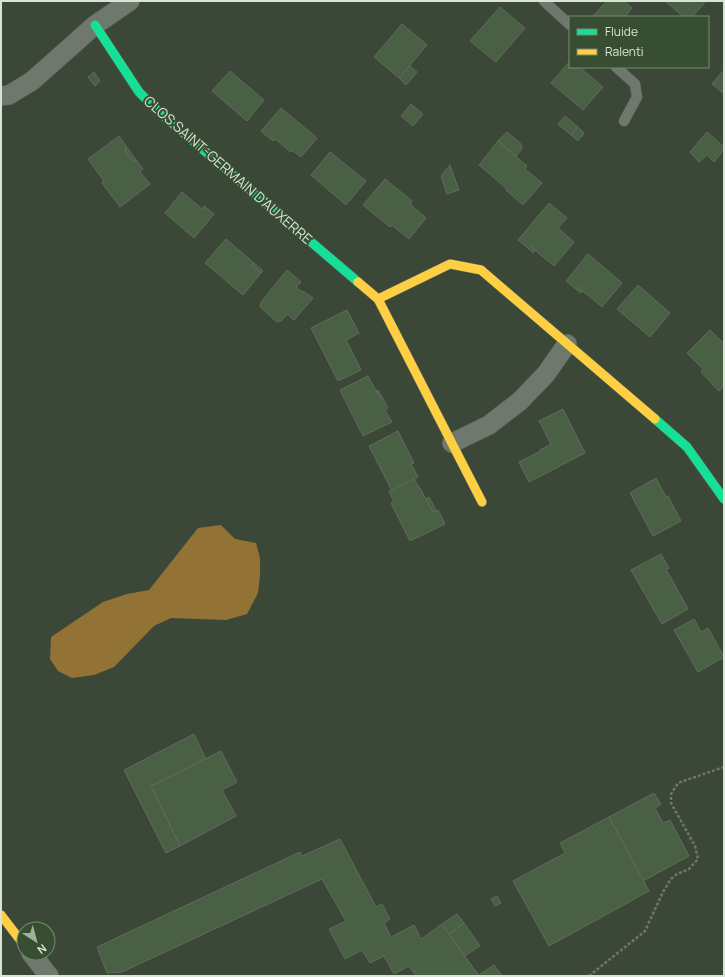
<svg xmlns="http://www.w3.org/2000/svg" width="725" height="977" font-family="Manrope,sans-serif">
<rect width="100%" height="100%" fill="#3b4838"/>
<path fill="#927235" d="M221 525 235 539 256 543 260 558V576L258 593 247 614 226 620 171 618 154 626 114 667 94 675 72 678 58 671 50 659 51 637 103 602 127 594 149 590 198 528Z"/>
<g fill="#4a6044" stroke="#606b5e">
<path d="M607 1H624L632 8 625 17H592Z"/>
<path d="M665 1H706L692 17H684Z"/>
<path d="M500 7 525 28 496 62 470 41Z"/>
<path d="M402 24 427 45 399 78 374 57Z"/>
<path d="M570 61V67H579L603 87 583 110 551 83Z"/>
<path d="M410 66 417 72 406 85 399 78Z"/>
<path d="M724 70V91L723 93 712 84Z"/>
<path d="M230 71 264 100 247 121 212 91Z"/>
<path d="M94 72 100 81 95 86 88 77Z"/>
<path d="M411 104 423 114 413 126 401 116Z"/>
<path d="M281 108 317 138 301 157 292 150 291 152 275 139 273 141 261 131Z"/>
<path d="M565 116 578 127 571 135 558 124Z"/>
<path d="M578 127 584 133 578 141 571 135Z"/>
<path d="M507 132 521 144 522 149 516 156 498 141Z"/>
<path d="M707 132 724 147V149L714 162 707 155 699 162 690 152Z"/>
<path d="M119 136 126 146 125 151 132 161H137L143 169 140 172 150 184 120 207 102 183 104 181 88 159Z"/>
<path d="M498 141 527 166 525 169 542 183 523 205 506 190 507 189 479 165Z"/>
<path d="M126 146 137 161H132L125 151Z"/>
<path d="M330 152 366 181 346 205 311 175Z"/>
<path d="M450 165 459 190 447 194 441 176Z"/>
<path d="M385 179 412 201 410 204 426 218 409 239 392 225 390 227 363 205Z"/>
<path d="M182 192 202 209 204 206 214 214 194 238 165 213Z"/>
<path d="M549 203 567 218 558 228 574 242 554 266 531 247 529 249 518 240Z"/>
<path d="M226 239 254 263 252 266 261 273 243 295 205 263Z"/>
<path d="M531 247 535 250 533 253 529 249Z"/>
<path d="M588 254 622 283 602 307 578 287 577 290 566 281Z"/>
<path d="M254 263 263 271 261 273 252 266Z"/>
<path d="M287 270 301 282 296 287 302 292 303 291 313 298 294 320 287 314 281 321 277 322 261 308 260 304 266 296Z"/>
<path d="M638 285 670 313 650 337 617 309Z"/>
<path d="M578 287 583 291 581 293 577 290Z"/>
<path d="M347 310 359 333 346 340 361 370 338 381 311 328Z"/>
<path d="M710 330 724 344V386L719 391 701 372 703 369 687 353Z"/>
<path d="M368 376 380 398 382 397 388 408 385 410 392 422 363 436 340 390Z"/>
<path d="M378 390 382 397 380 398 376 391Z"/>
<path d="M563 409 585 453 529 482 519 462 541 451 540 450 551 444 539 421Z"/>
<path d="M398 431 414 463 411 464 418 477 392 491 369 446Z"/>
<path d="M656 478 666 497 668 496 681 521 653 536 630 493Z"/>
<path d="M414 479 419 488H420L433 512 438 510 445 524 410 541 391 503 394 501 389 492Z"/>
<path d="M429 497 436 510 433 512 426 499Z"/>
<path d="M661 554 669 568 666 569 688 609 662 624 631 570Z"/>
<path d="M694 619 701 632 708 628 724 657 698 672 674 630Z"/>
<path d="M194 734 206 759 151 786 180 846 166 853 124 770Z"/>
<path d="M221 751 237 782 222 790 236 816 180 846 151 786Z"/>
<path d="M654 793 661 804 655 808 663 823 670 820 689 856 643 881 609 817Z"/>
<path d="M609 817 649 891 549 946 513 881 565 853 560 843Z"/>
<path d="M340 839 376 907 382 904 390 919 384 923 391 937 414 925 421 939 442 924 479 976H416L409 966 394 974 384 956 370 963 362 950 345 959 329 929 346 921 322 879 122 972 107 973 97 947 300 852 302 856Z"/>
<path d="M497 896 501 903 495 906 491 899Z"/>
<path d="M457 914 464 923 449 934 442 924Z"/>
<path d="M464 923 480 946 465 956 449 934Z"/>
<path d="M494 965 502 976H479V975Z"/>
</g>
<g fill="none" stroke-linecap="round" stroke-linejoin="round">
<g stroke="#5a6557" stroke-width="11">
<g id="lane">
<path d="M544 1 570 25"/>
<path d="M616 67 635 84 637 97 624 121"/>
</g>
</g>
<g stroke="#5a6557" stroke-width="20">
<g id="street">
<path d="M1 96 9 95 32 81 95 25 130 1"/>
<path d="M452 443 489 425 520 401 546 374 567 344"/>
<path d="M31 953 49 976"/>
</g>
</g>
<g stroke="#5a6557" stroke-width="10">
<g id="fast">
<path d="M95 25 139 92 159 112 358 282"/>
<path d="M655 419 687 447 724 499"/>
</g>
</g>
<g stroke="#5a6557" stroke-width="10">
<g id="slow">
<path d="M358 282 378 299 482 502"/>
<path d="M378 299 450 264 481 270 655 419"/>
<path d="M1 915 24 945"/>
</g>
</g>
<path stroke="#6d766b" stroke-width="2.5" stroke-dasharray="3 2" stroke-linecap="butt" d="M589 976 645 931 663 892 671 879 677 874 689 869 698 859 695 846 671 803V794L678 783 724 767"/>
<use href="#lane" stroke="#6e786d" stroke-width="10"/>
<use href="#street" stroke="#6e786d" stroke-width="19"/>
<use href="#fast" stroke="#16e098" stroke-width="9"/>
<use href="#slow" stroke="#ffcf43" stroke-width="9"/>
</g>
<g text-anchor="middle" stroke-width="4" stroke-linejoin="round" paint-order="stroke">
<g font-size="14" fill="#d8e5d5" stroke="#374e32">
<text transform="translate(228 170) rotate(41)" y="5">CLOS SAINT-GERMAIN D'AUXERRE</text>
</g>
</g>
<rect width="725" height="977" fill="none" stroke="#d8e5d5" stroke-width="4"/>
<rect x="569" y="16" width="140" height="52" fill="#374e32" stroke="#778a73"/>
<rect x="577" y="29" width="20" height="6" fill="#16e098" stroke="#778a73"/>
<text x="605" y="36" font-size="12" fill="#d8e5d5">Fluide</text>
<rect x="577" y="49" width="20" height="6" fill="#ffcf43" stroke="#778a73"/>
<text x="605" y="56" font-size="12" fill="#d8e5d5">Ralenti</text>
<g transform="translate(36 941) rotate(144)"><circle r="19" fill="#374e32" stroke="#778a73"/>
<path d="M0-3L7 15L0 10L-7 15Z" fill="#a1ae9e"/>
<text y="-6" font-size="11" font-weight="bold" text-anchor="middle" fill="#d8e5d5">N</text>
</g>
</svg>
